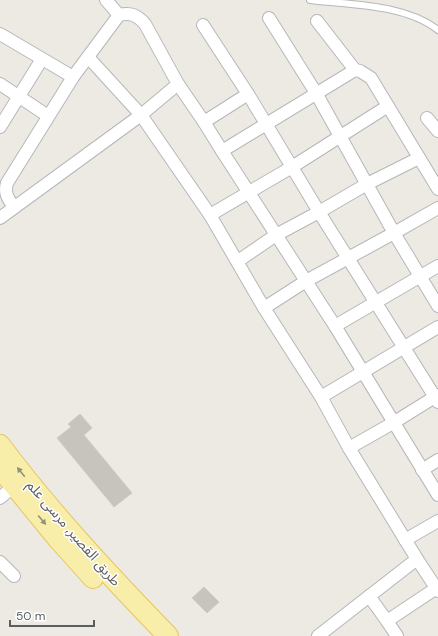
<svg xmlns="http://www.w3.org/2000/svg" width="438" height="636" font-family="'DM Sans','Noto Sans Arabic',sans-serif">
<rect width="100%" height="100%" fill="#eceae2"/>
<g fill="#c7c4be" stroke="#d0ccc1">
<path d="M80 414 92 428 84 435 132 493 114 507 57 438 71 427 68 424Z"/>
<path d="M204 587 219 602 207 613 192 598Z"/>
</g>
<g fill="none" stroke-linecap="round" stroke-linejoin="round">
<g stroke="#b4b7bb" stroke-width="8">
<path id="service" d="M310 0C351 5 405 4 438 30"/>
</g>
<g stroke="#b4b7bb" stroke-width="14">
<g id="minor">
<path d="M106 0 119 15"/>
<path d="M269 18 316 93 394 233 438 306"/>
<path d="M317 21 355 70"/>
<path d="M203 25 248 94 319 212 438 402"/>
<path d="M0 34 73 77"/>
<path d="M88 57 141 115 210 215 264 308 321 397 349 448 417 559 438 591"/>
<path d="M0 84 48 116"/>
<path d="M427 118 438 131"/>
<path d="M204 122 248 94"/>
<path d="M0 127 42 59"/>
<path d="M222 151 355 70 360 71 371 78 438 189"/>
<path d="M14 207C8 199 4 193 7 183L73 77 119 15C130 12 137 15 145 24L178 84 204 122 222 151 335 326 438 495"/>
<path d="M210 215 292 167 388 106"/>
<path d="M0 218 141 115 178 84"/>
<path d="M238 261 276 235 319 212 367 184 419 158"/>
<path d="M264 308 306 281 394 233 438 208"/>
<path d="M335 326 438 266"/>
<path d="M321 397 438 327"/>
<path d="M349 448 393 423 438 395"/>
<path d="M422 470 438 460"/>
<path d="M0 498 14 486"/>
<path d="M405 540 438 521"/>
<path d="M0 562 14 576"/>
<path d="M369 596 387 621"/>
<path d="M318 636 417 559"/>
<path d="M397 636 387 621 438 587"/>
</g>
</g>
<g stroke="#e6c561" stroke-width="22">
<g id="primary">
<path d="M0 445C51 513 109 575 168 636"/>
<path d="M0 468 58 539 93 578"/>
</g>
</g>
<use href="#service" stroke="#fff" stroke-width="6"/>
<use href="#minor" stroke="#fff" stroke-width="12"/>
<use href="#primary" stroke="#f8eeaa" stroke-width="20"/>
</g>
<defs><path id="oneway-solid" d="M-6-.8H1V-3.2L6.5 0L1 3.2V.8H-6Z"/></defs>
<g fill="#91907b">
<use href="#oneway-solid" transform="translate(21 472) rotate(-129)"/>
<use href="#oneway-solid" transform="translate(42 520) rotate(50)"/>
</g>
<g text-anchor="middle" stroke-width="3" stroke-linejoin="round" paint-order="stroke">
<g font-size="14" fill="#5a5d61" stroke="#fff">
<text transform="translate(74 533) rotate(49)" y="5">طريق القصير, مرسى علم</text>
</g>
</g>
<path d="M10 620v6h84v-6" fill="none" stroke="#5a5d61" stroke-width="2"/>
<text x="16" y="620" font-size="12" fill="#5a5d61" stroke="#ffffff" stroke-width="3" paint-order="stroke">50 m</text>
</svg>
